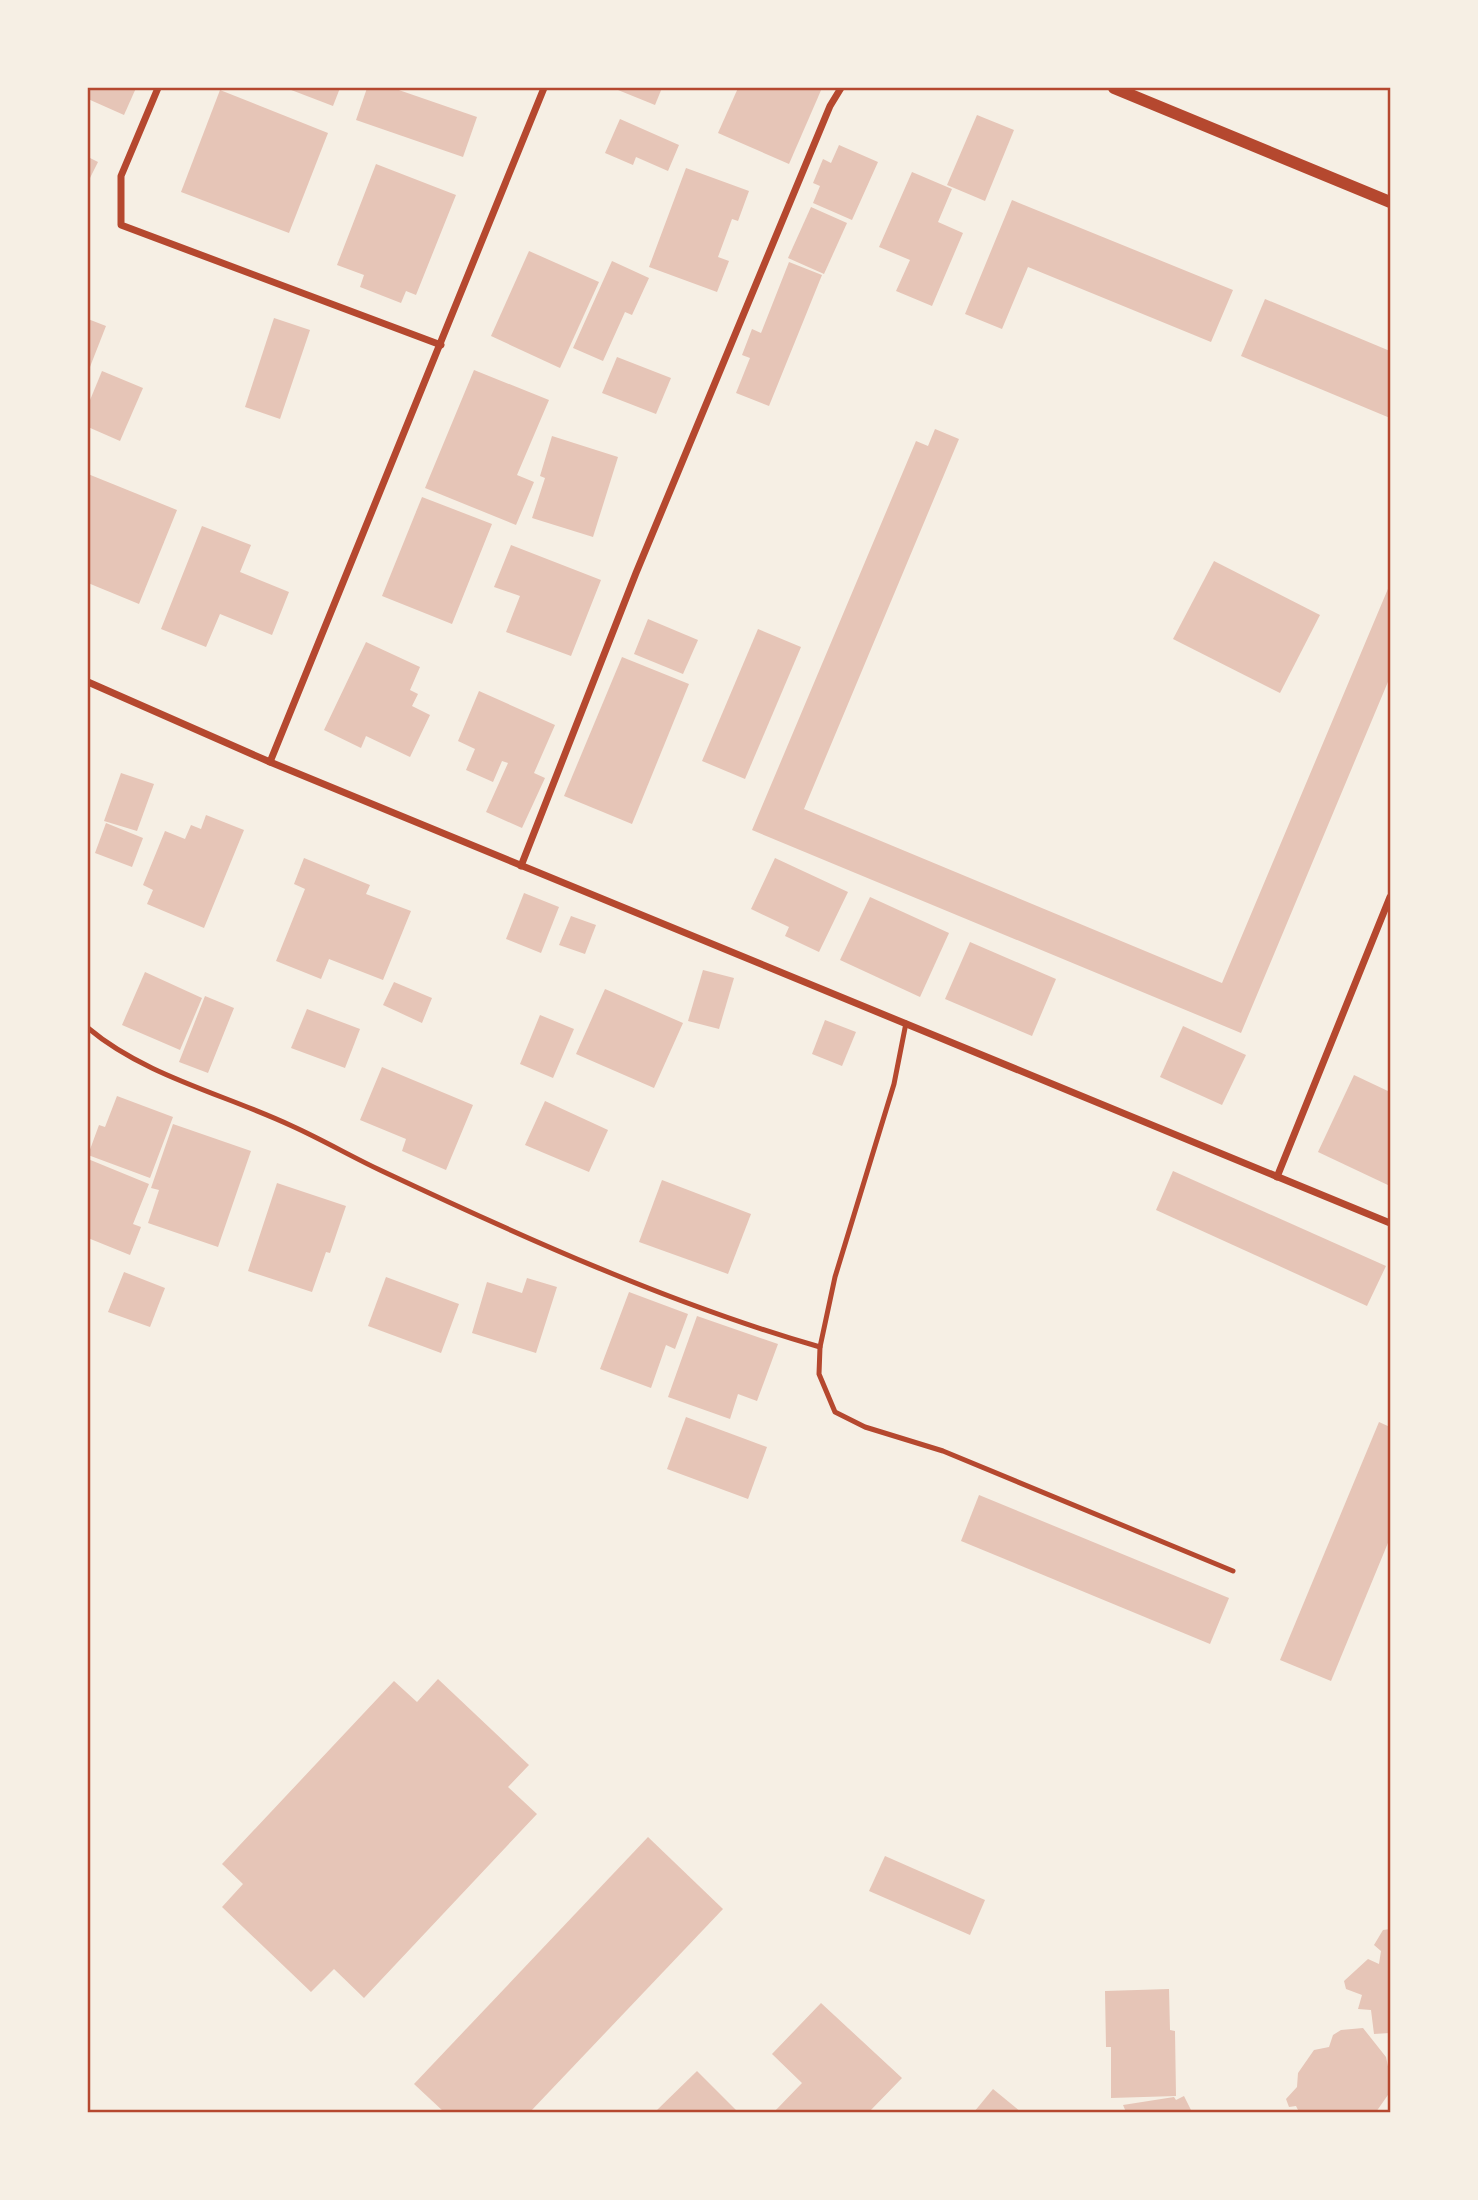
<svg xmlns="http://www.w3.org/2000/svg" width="1478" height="2200" font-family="'Times New Roman',serif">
<rect width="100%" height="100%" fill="#f6efe4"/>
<g fill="#e6c5b7">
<path d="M88 88H136L124 115 88 99Z"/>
<path d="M286 88H340L333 106Z"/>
<path d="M367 88H393L477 117 463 157 356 120Z"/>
<path d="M613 88H662L655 105Z"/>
<path d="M738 88H822L789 164 718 133Z"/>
<path d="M220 90 328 133 289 233 181 192Z"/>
<path d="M977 115 1014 130 985 201 947 185Z"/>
<path d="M620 119 679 145 668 171 636 157 633 165 605 153Z"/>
<path d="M839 145 878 162 852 220 813 203 820 186 813 183 823 159 831 163Z"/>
<path d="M88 157 98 162 88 182Z"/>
<path d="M376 164 456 195 416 295 406 291 401 303 360 287 364 275 337 265Z"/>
<path d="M686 168 749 191 738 221 732 219 718 257 729 261 717 292 649 267Z"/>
<path d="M912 172 952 189 938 222 963 233 932 306 896 291 910 260 879 247Z"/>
<path d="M1012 200 1233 290 1211 342 1028 267 1002 329 965 314Z"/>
<path d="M811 207 847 223 824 274 788 258Z"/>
<path d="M529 251 599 282 560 368 491 336Z"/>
<path d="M612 261 649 278 632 315 625 312 603 361 573 348Z"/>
<path d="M789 262 822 275 769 406 736 393 750 358 742 355 752 329 761 333Z"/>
<path d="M1265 299 1390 351V418L1241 356Z"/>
<path d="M274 318 310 330 280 419 245 407Z"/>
<path d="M88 319 106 326 88 372Z"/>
<path d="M617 357 671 378 656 414 602 393Z"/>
<path d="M474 370 549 400 517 475 534 482 516 525 425 488Z"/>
<path d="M102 371 143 388 120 441 88 427V405Z"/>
<path d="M935 429 959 439 804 809 1222 983 1390 584V677L1241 1033 752 830 916 441 928 446Z"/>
<path d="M552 436 618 457 593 537 532 518 545 478 540 476Z"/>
<path d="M88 474 177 510 139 604 88 583Z"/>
<path d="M422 497 492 524 452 624 382 596Z"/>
<path d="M202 526 251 545 240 572 289 592 272 635 220 614 206 647 161 629Z"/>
<path d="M511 545 601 580 571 656 506 632 520 596 494 587Z"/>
<path d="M1214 561 1320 615 1280 693 1173 639Z"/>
<path d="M648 619 698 640 683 674 634 654Z"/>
<path d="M758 629 801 647 745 779 702 761Z"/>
<path d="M366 642 420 667 410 690 418 694 412 706 430 715 410 757 366 736 361 748 324 730Z"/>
<path d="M622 657 689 684 632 824 564 796Z"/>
<path d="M479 691 555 725 534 773 545 778 522 828 486 812 508 763 502 761 493 782 466 770 475 749 458 741Z"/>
<path d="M121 773 154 784 137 831 104 821Z"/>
<path d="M206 815 244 830 204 928 147 904 153 890 143 885 165 831 185 839 191 825 201 829Z"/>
<path d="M106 823 143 838 132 867 95 853Z"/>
<path d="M304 858 370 885 366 894 411 911 383 980 329 959 321 979 276 961 305 889 294 884Z"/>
<path d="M775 858 848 892 819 952 785 936 789 927 751 909Z"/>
<path d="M524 893 559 907 541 953 506 939Z"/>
<path d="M870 897 949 933 920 997 840 960Z"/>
<path d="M571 916 596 925 585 954 559 945Z"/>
<path d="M970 942 1056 979 1032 1036 945 999Z"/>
<path d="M703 970 734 978 719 1029 688 1021Z"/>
<path d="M145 972 202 998 180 1050 122 1025Z"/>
<path d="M394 982 432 998 422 1023 383 1005Z"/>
<path d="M605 989 683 1023 654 1088 576 1054Z"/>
<path d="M205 996 234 1008 208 1073 179 1062Z"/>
<path d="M307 1009 360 1029 345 1068 291 1048Z"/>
<path d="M540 1015 574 1029 553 1078 520 1064Z"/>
<path d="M825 1020 856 1032 842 1066 812 1054Z"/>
<path d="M1183 1026 1246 1055 1222 1105 1160 1077Z"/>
<path d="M382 1067 473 1105 446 1170 402 1151 406 1139 360 1120Z"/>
<path d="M1354 1075 1390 1092V1186L1318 1152Z"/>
<path d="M117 1096 173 1117 150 1178 88 1155 99 1125 105 1127Z"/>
<path d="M545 1101 608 1130 589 1172 525 1145Z"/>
<path d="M173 1124 251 1151 218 1247 148 1223 159 1190 151 1188Z"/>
<path d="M88 1159 149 1184 133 1224 141 1227 130 1255 88 1238Z"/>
<path d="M1173 1171 1386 1266 1367 1306 1156 1210Z"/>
<path d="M662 1180 751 1214 728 1274 639 1242Z"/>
<path d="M277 1183 346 1206 330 1253 326 1252 312 1292 248 1271Z"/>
<path d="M124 1272 165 1288 150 1327 108 1312Z"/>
<path d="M386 1277 459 1304 441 1353 368 1326Z"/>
<path d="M527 1278 557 1287 536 1353 472 1333 487 1282 522 1293Z"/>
<path d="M629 1292 688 1314 675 1349 666 1345 651 1388 600 1369Z"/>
<path d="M697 1316 778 1344 757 1401 738 1394 730 1419 668 1397Z"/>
<path d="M686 1417 767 1447 748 1499 667 1469Z"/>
<path d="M1379 1422 1390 1427V1538L1331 1681 1280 1660Z"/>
<path d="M979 1495 1229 1598 1210 1644 961 1541Z"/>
<path d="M438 1679 529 1765 508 1787 537 1814 364 1998 334 1969 311 1992 222 1907 243 1884 222 1864 394 1681 417 1702Z"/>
<path d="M648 1837 723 1909 530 2112H444L414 2084Z"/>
<path d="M885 1856 985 1900 970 1935 869 1891Z"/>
<path d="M1390 1929V2033L1374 2034 1371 2010 1358 2009 1362 1995 1346 1989 1344 1981 1368 1959 1379 1964 1381 1951 1374 1945 1383 1930Z"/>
<path d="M1169 1989 1170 2030 1175 2031 1176 2096 1111 2098V2047H1106L1105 1991Z"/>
<path d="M821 2003 902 2078 869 2112H774L802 2083 772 2054Z"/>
<path d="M1363 2028 1386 2057 1390 2076V2092L1376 2112H1299L1296 2106 1289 2107 1286 2099 1297 2087 1298 2073 1314 2050 1329 2047 1333 2035 1341 2030Z"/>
<path d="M697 2071 738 2112H655Z"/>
<path d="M993 2089 1021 2112H974Z"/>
<path d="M1184 2096 1192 2112H1126L1123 2105 1174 2097 1176 2100Z"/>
</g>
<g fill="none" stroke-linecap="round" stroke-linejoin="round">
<g stroke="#b5482f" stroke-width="5">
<path d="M906 1023 894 1084 835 1277 820 1347 819 1374 835 1412 865 1427 943 1451 1233 1571"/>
<path d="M88 1028C145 1076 224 1094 292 1126 323 1140 352 1157 382 1171 520 1236 673 1305 820 1347"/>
</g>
<g stroke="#b5482f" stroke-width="7">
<path d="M158 88 121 176V225L441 345"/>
<path d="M88 682 270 762 1390 1223"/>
<path d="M270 762 544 88"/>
<path d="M521 866 636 573 830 106 841 88"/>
<path d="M1277 1177 1390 897"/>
</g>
<path stroke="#b5482f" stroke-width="12" d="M1114 88 1390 202"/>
</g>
<rect width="1478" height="2200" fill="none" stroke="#f6efe4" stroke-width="178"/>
<rect x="89" y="89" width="1300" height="2022" fill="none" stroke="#b5482f" stroke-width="2.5"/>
</svg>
